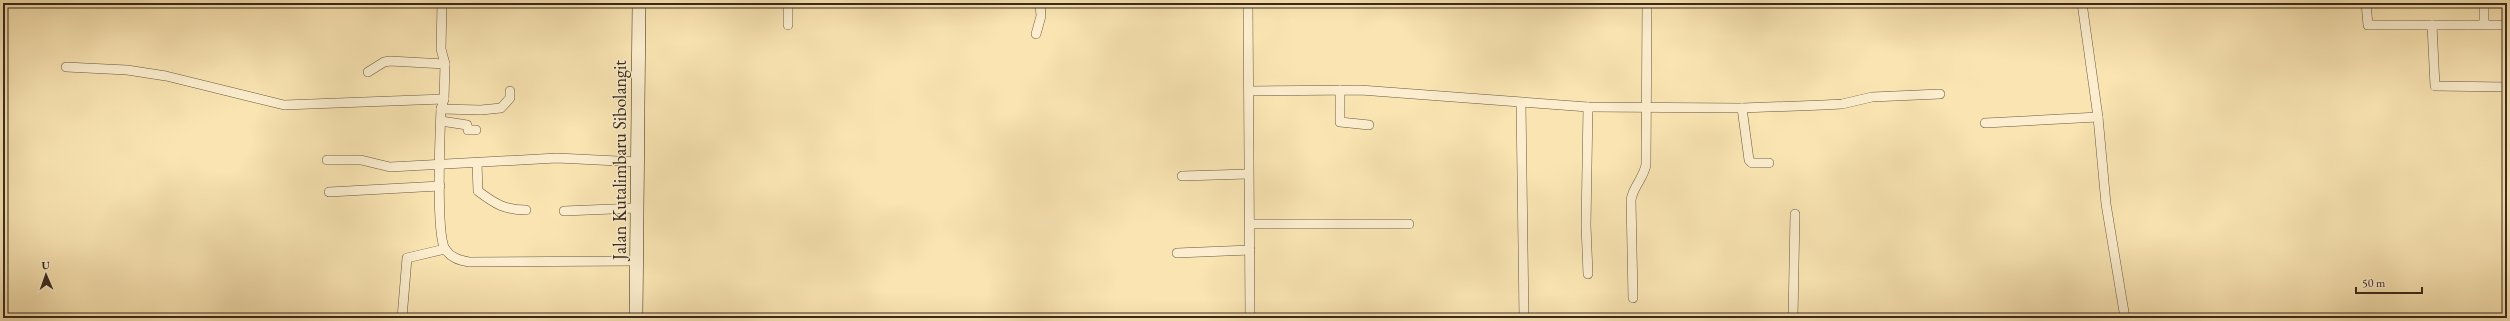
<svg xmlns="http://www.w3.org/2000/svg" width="2510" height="321" font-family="'EB Garamond',serif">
<rect width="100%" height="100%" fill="#f9e4b2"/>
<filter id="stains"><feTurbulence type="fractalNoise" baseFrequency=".005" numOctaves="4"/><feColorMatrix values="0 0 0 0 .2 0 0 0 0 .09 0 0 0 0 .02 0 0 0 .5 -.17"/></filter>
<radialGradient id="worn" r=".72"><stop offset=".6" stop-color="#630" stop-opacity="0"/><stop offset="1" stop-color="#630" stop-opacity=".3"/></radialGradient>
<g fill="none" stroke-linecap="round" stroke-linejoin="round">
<g stroke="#685842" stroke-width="10">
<g id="street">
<path d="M442 3 441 49 445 64 444 99 441 109C440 132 436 234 445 249 451 258 459 260 469 262L637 261"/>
<path d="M788 3V25"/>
<path d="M1248 3 1250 318"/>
<path d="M2082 3 2098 117 2106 204 2125 318"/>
<path d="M2366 3 2368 25H2507"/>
<path d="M2484 24V3"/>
<path d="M2432 25 2435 86 2507 87"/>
<path d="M1036 34 1041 16 1040 3"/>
<path d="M66 67 127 70 166 76 284 105 444 99"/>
<path d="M368 72 384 62 390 61 445 64"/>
<path d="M1340 90V122L1369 125"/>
<path d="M1249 91 1360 90 1588 107 1742 108 1823 105 1842 104 1872 97 1940 94"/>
<path d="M1521 104 1524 318"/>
<path d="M1742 108 1749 160 1752 163H1769"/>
<path d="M441 109 481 110 501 108 510 98V91"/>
<path d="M441 121 467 125 468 130H476"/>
<path d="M1985 123 2098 117"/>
<path d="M327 160H361L390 167 557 158 638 162"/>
<path d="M477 163 478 191C495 204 505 210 526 210"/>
<path d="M1182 176 1248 174"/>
<path d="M329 192 440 186"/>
<path d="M564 211 637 208"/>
<path d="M1251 224H1409"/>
<path d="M1177 253 1250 250"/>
<path d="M1588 274 1586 225 1588 107"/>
<path d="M1633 298 1631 200C1633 187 1643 179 1646 165L1647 3"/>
<path d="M402 318 407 258 445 249"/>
<path d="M1793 318 1795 214"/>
</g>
</g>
<g stroke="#38291c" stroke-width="14">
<path id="secondary" d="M636 318 639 3"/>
</g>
<use href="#street" stroke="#fbedcd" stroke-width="9"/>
<use href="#secondary" stroke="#fbedcd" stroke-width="13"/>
</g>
<g text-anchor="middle" stroke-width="3" stroke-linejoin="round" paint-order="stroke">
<g font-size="18" fill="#38291c" stroke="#fbedcd">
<text transform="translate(620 160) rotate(-90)" y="6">Jalan Kutalimbaru Sibolangit</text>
</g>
</g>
<rect width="2510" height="321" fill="none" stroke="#f9e4b2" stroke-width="16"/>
<rect x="4" y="4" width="2502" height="313" fill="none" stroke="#38291c" stroke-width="2"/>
<rect x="8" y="8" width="2494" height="305" fill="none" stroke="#38291c"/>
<g transform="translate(46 275) rotate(358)" stroke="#fbedcd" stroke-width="3" paint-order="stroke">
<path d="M0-3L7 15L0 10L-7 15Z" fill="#38291c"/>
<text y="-6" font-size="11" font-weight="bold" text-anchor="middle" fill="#38291c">U</text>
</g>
<path d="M2356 287v6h66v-6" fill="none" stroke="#38291c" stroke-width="2"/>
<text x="2362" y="287" font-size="12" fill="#38291c" stroke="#fbedcd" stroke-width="3" paint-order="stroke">50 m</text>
<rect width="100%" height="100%" filter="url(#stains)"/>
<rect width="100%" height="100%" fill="url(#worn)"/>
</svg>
